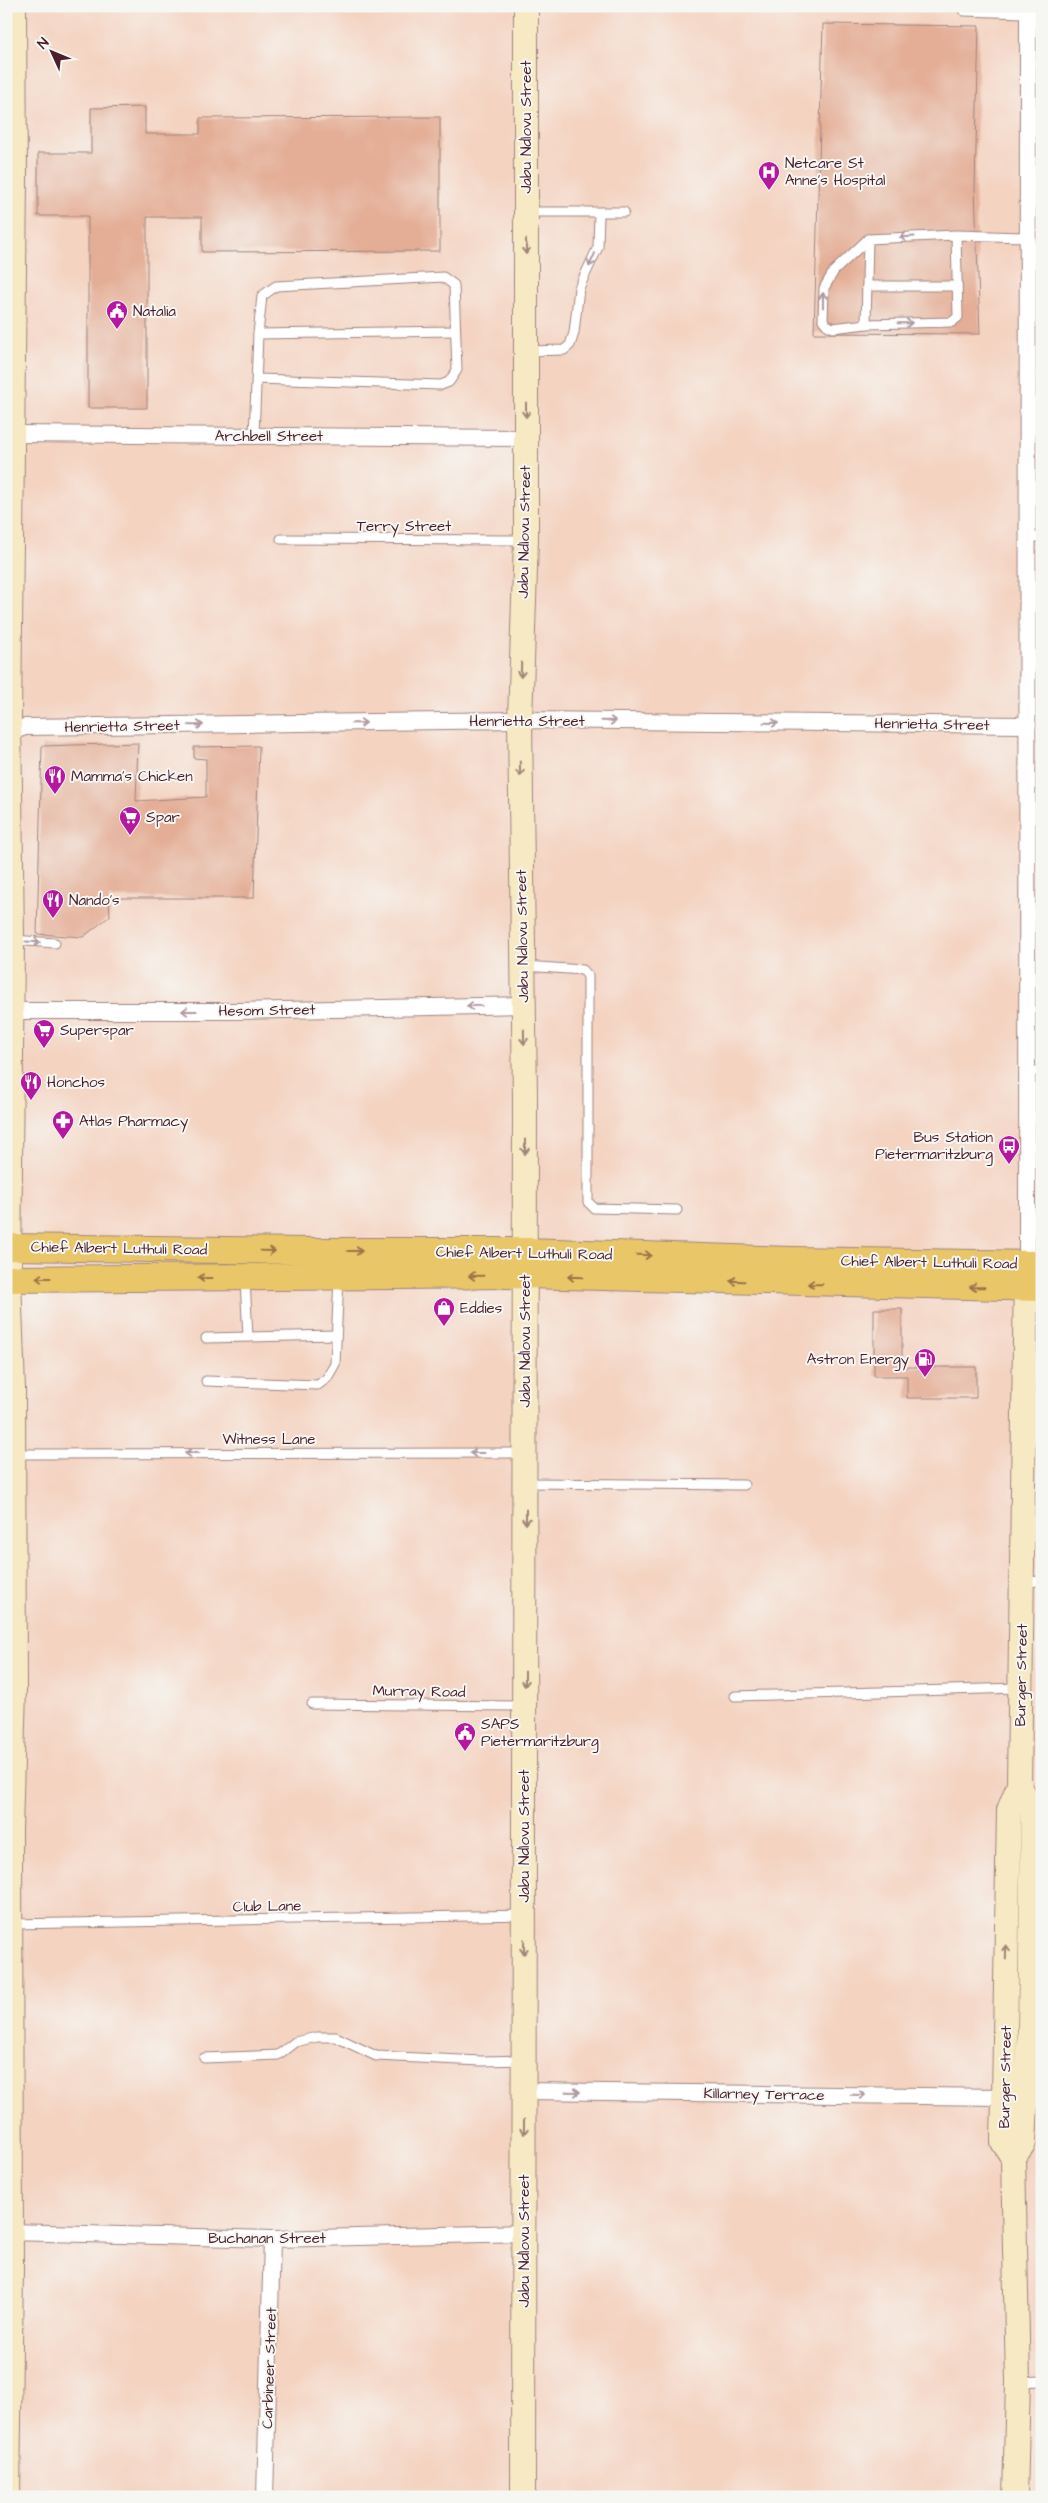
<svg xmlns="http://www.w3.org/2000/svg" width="1048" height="2503" font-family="'Architects Daughter',sans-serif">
<rect width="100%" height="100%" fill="#f6f6f2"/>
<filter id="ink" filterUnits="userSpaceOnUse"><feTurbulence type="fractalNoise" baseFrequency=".02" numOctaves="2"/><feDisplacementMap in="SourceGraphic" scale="10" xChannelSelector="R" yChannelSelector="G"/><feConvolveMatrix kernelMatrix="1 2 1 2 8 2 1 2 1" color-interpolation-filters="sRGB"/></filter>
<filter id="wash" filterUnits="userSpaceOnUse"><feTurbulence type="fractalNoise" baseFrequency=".0096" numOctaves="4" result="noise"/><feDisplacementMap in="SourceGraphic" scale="20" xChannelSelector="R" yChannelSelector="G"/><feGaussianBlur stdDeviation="1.12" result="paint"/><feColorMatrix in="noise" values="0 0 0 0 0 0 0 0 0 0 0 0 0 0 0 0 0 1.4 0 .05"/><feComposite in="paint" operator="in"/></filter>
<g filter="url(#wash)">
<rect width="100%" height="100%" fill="#f2e8d3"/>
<rect fill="#f4d3c1" x="6" y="6" width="1036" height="2491"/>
<g id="blocks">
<g fill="#e4ad95">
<path d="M823 24 979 26 975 187 980 334 814 333Z"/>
<path d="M145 107V134H200V118L440 117V251L202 252V217H147V408H88V216H38V153H91V108Z"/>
<path d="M138 743 136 801 206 797V759L194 758V747L259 746 254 898H109L110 916 83 937 37 934 42 746Z"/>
<path d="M874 1309H902V1367H976V1398H907V1376H874Z"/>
</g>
</g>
</g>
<g filter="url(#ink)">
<use href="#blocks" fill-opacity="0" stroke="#9e847f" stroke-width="1"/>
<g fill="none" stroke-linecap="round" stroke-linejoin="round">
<g stroke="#9e847f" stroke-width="11">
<g id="lane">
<path d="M960 6 964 11 1028 13"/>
<path d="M526 212H624"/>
<path d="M956 235 958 317 952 322 866 324 868 239 956 235 1028 237"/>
<path d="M867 286H956"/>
<path d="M866 324 833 328 827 325 823 320 824 288 834 271 868 239"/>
<path d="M258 334 455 331"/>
<path d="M527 351 564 350 570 345 574 333 579 288 598 247 599 213"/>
<path d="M254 436 258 334 262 296 276 286 443 277 454 285 457 370 449 382 441 385 257 379"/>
<path d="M1028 537H1042"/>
<path d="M281 539 526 540"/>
<path d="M12 940 55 943"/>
<path d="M524 966 583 970 588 976V1202L594 1208 677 1210"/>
<path d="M1027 1071H1042"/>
<path d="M1027 1118 1042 1117"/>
<path d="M245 1280 248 1337"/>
<path d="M206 1338 336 1335"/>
<path d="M206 1381 318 1385 327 1378 335 1364 339 1279"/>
<path d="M13 1454 523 1453"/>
<path d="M526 1483 744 1485"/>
<path d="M1023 1582 1042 1581"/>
<path d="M735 1696 1020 1688"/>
<path d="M312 1704 524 1706"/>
<path d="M12 1924 524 1915"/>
<path d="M204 2058 278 2055 295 2042 317 2037H336L376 2056 481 2061 522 2060"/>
<path d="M1027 2101 1042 2100"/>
<path d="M1018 2382 1042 2381"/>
</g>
</g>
<g stroke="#9e847f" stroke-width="18">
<g id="street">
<path d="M11 434 526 438"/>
<path d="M6 734 25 727 520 720 1028 725"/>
<path d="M11 1011H238L523 1005"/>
<path d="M1027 1264 1028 6"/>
<path d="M524 2091 1004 2097"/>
<path d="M10 2232 272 2239 524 2233"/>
<path d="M265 2497 272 2239"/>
</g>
</g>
<g stroke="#9e847f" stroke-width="26">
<g id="secondary">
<path d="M1013 2158 1024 2143 1030 2028 1033 1809 1019 1785"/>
<path d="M8 2497 11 2270 10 1830 14 1689 13 1389 9 1279 12 940 9 718 15 179 14 6"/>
<path d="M523 2497 525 1098 520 720 526 540V6"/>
<path d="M1015 2497 1018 2382 1013 2158 1003 2142 1004 2097 1009 1810 1019 1785 1026 1268"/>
</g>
</g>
<g stroke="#9e847f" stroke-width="28">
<g id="primary">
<path d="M6 1247 306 1251H525L791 1260 1042 1264"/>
<path d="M6 1279 525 1275 1042 1288"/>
</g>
</g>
<use href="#lane" stroke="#fff" stroke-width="9"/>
<use href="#street" stroke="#fff" stroke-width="16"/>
<use href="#secondary" stroke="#f6e9c3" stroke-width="24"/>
<use href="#primary" stroke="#e9c769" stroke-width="26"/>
</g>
<defs><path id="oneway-shaft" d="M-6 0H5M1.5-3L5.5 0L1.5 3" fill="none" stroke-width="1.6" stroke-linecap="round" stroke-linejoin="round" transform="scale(1.25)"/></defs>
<g stroke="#ae9aa0">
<use href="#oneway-shaft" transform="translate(907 237) rotate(177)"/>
<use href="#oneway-shaft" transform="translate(592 260) rotate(114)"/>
<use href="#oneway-shaft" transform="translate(823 300) rotate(-90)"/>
<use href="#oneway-shaft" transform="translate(905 323) rotate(-1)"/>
<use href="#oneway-shaft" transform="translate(609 721) rotate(1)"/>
<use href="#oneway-shaft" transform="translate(359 723) rotate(-1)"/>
<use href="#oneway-shaft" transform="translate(771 723) rotate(1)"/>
<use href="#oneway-shaft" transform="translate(196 725) rotate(-1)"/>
<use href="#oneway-shaft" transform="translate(33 942) rotate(3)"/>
<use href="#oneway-shaft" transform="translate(474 1006) rotate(179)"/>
<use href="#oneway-shaft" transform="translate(189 1011) rotate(180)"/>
<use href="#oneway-shaft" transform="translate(192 1453) rotate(180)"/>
<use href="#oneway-shaft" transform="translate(477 1453) rotate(180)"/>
<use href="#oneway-shaft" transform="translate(573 2092) rotate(1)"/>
<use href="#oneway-shaft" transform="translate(858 2095) rotate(1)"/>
</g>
<g stroke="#a08477">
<use href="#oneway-shaft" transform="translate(526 247) rotate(90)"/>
<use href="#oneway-shaft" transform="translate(526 410) rotate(90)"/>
<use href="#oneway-shaft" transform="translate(521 670) rotate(92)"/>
<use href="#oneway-shaft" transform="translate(520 769) rotate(89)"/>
<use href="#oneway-shaft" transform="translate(524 1037) rotate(89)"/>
<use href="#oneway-shaft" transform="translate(525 1147) rotate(90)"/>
<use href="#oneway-shaft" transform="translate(526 1517) rotate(90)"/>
<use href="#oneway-shaft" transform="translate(525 1679) rotate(90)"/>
<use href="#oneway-shaft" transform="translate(524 1947) rotate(91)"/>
<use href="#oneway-shaft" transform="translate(1006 1952) rotate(-89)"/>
<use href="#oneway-shaft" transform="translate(524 2127) rotate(90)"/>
</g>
<g stroke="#9a734a">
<use href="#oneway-shaft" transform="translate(268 1251) rotate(1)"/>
<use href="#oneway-shaft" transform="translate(355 1251)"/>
<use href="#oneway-shaft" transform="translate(644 1255) rotate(2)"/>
<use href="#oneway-shaft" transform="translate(476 1276) rotate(179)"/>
<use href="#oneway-shaft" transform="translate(575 1277) rotate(-178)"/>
<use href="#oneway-shaft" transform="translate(43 1278) rotate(180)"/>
<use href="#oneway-shaft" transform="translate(205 1278) rotate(180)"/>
<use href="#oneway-shaft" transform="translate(737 1281) rotate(-178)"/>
<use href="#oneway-shaft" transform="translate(815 1284) rotate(-179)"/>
<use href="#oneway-shaft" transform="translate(977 1287) rotate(-179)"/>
</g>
</g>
<defs>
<g id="hospital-pin" transform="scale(1.125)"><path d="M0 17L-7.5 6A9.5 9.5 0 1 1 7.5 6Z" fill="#b5179e" stroke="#f6f6f2"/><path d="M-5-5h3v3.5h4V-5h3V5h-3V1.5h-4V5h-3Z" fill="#fff"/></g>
<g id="civic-pin" transform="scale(1.125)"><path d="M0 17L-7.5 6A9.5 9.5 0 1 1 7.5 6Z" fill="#b5179e" stroke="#f6f6f2"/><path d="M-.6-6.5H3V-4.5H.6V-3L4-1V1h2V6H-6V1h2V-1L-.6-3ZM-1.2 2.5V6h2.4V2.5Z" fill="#fff"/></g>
<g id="restaurant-pin" transform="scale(1.125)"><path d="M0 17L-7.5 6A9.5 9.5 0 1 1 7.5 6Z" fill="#b5179e" stroke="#f6f6f2"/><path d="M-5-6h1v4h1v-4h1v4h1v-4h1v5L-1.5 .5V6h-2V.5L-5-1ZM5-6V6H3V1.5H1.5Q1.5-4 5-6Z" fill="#fff"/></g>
<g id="supermarket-pin" transform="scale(1.125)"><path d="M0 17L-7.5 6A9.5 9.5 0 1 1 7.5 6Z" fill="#b5179e" stroke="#f6f6f2"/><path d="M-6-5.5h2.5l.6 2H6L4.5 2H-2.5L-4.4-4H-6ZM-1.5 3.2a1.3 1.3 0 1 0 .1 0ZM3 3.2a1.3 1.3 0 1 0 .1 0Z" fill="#fff"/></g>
<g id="pharmacy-pin" transform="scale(1.125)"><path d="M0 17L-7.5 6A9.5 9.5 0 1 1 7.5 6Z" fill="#b5179e" stroke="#f6f6f2"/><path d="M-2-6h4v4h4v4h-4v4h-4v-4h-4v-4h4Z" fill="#fff"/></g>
<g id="bus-pin" transform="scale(1.125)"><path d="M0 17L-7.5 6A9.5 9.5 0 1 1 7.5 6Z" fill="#b5179e" stroke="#f6f6f2"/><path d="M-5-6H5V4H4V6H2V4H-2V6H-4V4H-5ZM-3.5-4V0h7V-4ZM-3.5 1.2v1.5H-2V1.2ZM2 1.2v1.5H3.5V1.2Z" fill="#fff"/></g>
<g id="shop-pin" transform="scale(1.125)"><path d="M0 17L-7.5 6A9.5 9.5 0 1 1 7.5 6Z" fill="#b5179e" stroke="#f6f6f2"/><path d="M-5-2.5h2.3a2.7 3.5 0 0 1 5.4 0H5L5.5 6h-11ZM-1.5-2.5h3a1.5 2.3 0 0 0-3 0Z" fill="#fff"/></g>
<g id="fuel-pin" transform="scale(1.125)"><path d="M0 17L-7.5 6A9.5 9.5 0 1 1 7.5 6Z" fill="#b5179e" stroke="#f6f6f2"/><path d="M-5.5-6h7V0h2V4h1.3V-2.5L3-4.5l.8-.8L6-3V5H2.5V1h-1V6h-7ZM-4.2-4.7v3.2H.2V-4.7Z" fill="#fff"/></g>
</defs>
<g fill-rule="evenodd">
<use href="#hospital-pin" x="769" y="172"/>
<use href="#civic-pin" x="117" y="311"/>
<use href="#restaurant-pin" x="55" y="776"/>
<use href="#supermarket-pin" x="130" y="817"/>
<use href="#restaurant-pin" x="53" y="900"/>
<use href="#supermarket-pin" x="44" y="1030"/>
<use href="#restaurant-pin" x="31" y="1082"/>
<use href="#pharmacy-pin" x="63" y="1121"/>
<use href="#bus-pin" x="1009" y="1146"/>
<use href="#shop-pin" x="444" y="1308"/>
<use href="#fuel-pin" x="925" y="1359"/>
<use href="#civic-pin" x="465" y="1733"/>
</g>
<g text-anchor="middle" stroke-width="4" stroke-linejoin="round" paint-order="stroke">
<g font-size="15" fill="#4a1f2b" stroke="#f6f6f2">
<text transform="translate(526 127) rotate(-90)" y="5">Jabu Ndlovu Street</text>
<text x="269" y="441">Archbell Street</text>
<text x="404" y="531">Terry Street</text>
<text transform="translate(524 532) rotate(-89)" y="5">Jabu Ndlovu Street</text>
<text x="527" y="726">Henrietta Street</text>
<text transform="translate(932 724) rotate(1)" y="5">Henrietta Street</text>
<text transform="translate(122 726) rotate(-1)" y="5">Henrietta Street</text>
<text transform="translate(522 936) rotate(-91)" y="5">Jabu Ndlovu Street</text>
<text transform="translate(267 1010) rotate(-1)" y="5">Hesom Street</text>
<text transform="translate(119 1248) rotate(1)" y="5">Chief Albert Luthuli Road</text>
<text transform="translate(524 1253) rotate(1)" y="5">Chief Albert Luthuli Road</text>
<text transform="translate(929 1262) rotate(1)" y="5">Chief Albert Luthuli Road</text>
<text transform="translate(525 1341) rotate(-90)" y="5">Jabu Ndlovu Street</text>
<text x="269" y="1444">Witness Lane</text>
<text transform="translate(1021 1675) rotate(-89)" y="5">Burger Street</text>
<text transform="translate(419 1691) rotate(1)" y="5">Murray Road</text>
<text transform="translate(524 1836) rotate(-90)" y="5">Jabu Ndlovu Street</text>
<text transform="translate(267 1906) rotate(-1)" y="5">Club Lane</text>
<text transform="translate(1005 2077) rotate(-89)" y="5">Burger Street</text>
<text transform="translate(764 2094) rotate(1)" y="5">Killarney Terrace</text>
<text x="267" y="2243">Buchanan Street</text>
<text transform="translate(524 2241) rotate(-90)" y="5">Jabu Ndlovu Street</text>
<text transform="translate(269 2368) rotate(-88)" y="5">Carbineer Street</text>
</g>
<g font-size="15" fill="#4a1f2b" stroke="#f6f6f2" text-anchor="start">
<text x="785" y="168">Netcare St<tspan x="785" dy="17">Anne's Hospital</tspan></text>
<text x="133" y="316">Natalia</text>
<text x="71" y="781">Mamma's Chicken</text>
<text x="146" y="822">Spar</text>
<text x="69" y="905">Nando's</text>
<text x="60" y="1035">Superspar</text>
<text x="47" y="1087">Honchos</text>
<text x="79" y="1126">Atlas Pharmacy</text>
<text x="993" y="1142" text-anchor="end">Bus Station<tspan x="993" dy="17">Pietermaritzburg</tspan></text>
<text x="460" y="1313">Eddies</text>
<text x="909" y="1364" text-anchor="end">Astron Energy</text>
<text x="481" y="1729">SAPS<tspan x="481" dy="17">Pietermaritzburg</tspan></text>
</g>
</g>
<rect width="1048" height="2503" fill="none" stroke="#f6f6f2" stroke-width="25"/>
<g transform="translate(52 52) rotate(314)" stroke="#f6f6f2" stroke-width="4" paint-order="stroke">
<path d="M0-4L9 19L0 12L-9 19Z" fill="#4a1f2b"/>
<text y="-8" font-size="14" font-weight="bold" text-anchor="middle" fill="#4a1f2b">N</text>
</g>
</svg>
